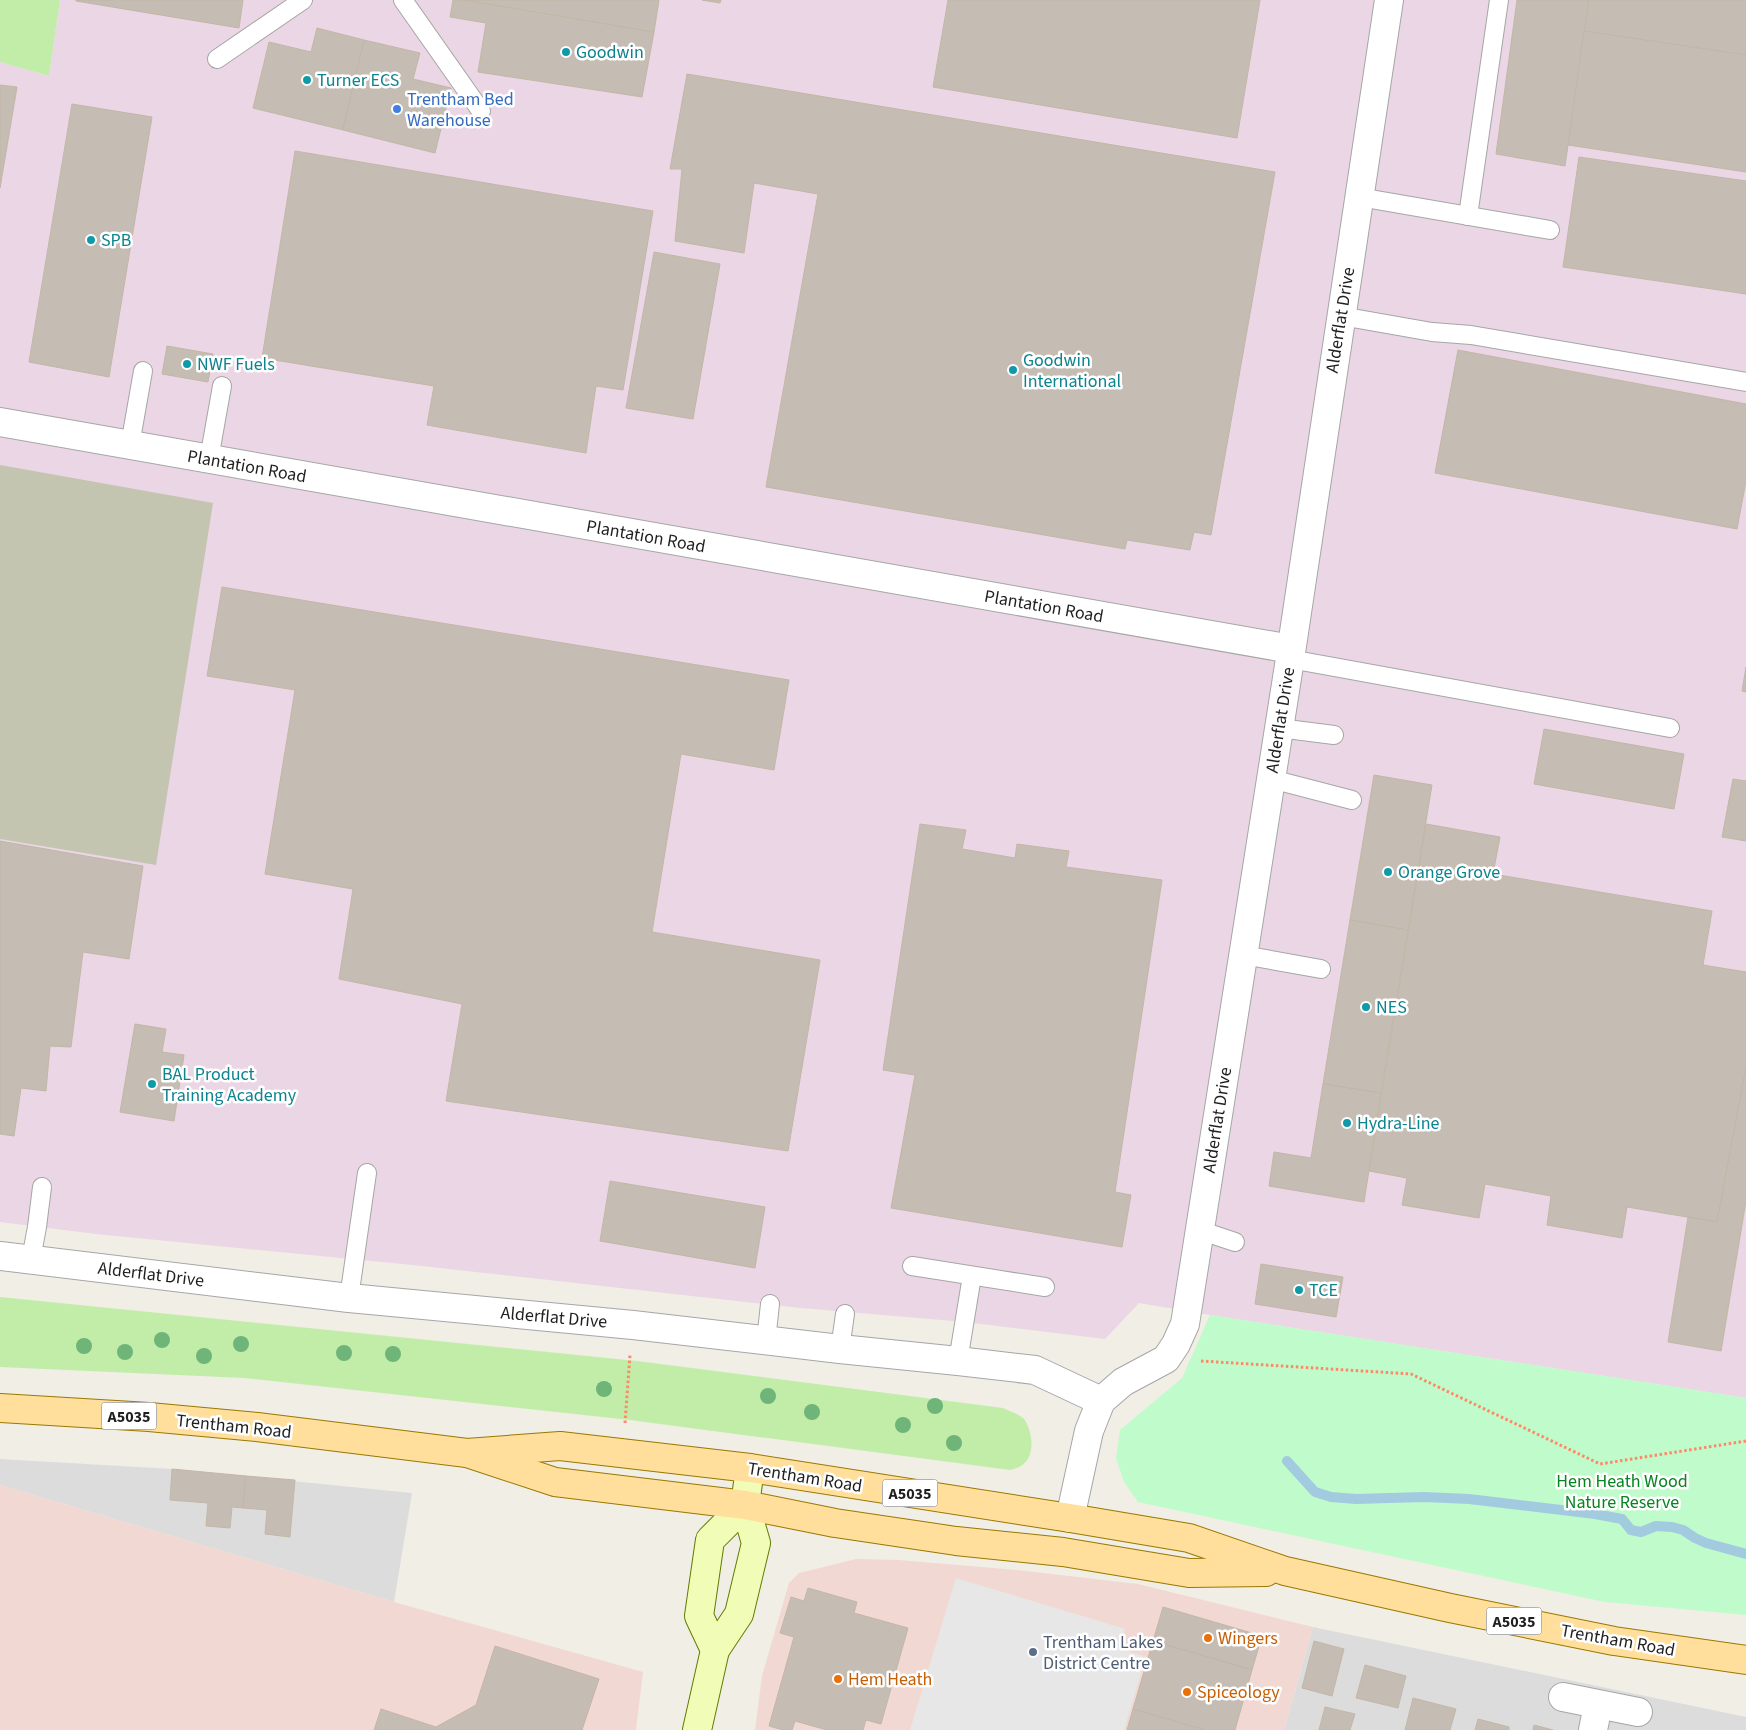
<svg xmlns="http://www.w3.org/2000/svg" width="1746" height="1730" font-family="'Source Sans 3',sans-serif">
<rect width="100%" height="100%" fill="#f0eee5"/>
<g fill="#dddcdc">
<path d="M0 1459 172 1469 412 1493 394 1602 0 1485Z"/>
<path d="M1313 1627 1746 1717V1730H1284Z"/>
</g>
<g fill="#f2d8d3">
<path d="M0 1485 394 1602 643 1672 636 1730H0Z"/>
<path d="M856 1559 899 1560 1017 1570 1138 1584 1313 1627 1284 1730H755L762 1676 789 1583 799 1573Z"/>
</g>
<path fill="#ead6e4" d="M60 0H1746V1398L1210 1315 1139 1303 1105 1339 965 1322 801 1308 413 1265 96 1234 0 1222V62L49 76Z"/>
<path fill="#c3c5b0" d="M0 465 213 503 156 865 0 839Z"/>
<g fill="#c2eda8">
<path d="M0 0H60L49 76 0 62Z"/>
<path d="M0 1297 637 1361 1003 1408C1009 1411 1019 1414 1024 1419 1033 1432 1036 1456 1021 1466 1018 1468 1013 1469 1010 1470L630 1420 244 1378 0 1367Z"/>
</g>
<path fill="#c0fccb" d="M1210 1315 1746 1398V1615L1605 1602 1138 1502 1124 1482 1116 1458 1120 1430 1182 1378Z"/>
<path fill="#e7e7e7" d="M956 1578 1125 1629 1119 1648 1146 1657 1124 1730H910Z"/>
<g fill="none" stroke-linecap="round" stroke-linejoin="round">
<path stroke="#a3cbe0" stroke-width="10" d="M1287 1461 1315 1492 1331 1497 1356 1499 1424 1497 1469 1499 1595 1514 1622 1519 1631 1530 1641 1532 1656 1526 1672 1527 1683 1530 1695 1538 1706 1543 1746 1554"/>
</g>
<g fill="#c5bdb4" stroke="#c3b6a6">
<path d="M76 0H243L239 28 76 1Z"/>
<path d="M453 0H465L654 32 642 97 478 72 486 23 450 17Z"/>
<path d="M465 0H659L654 32Z"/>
<path d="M702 0H721L720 3Z"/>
<path d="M948 0H1260L1237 138 933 87Z"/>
<path d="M1517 0H1589L1565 166 1496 154Z"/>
<path d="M1589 0H1746V55L1584 31Z"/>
<path d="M317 28 364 40 343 130 253 108 269 42 311 52Z"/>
<path d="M1584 31 1746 55V172L1568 145Z"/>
<path d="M364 40 420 53 413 79 451 88 435 153 343 130Z"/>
<path d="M687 74 1275 172 1211 535 1194 532 1190 550 1127 540 1125 549 766 487 818 194 754 183 744 253 675 241 682 169H670Z"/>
<path d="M0 85 17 87 0 188Z"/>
<path d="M72 104 152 117 109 377 29 362Z"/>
<path d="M295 151 653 211 623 390 596 386 586 453 427 425 434 386 262 358Z"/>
<path d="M1579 157 1746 181V294L1563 267Z"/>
<path d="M654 252 720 264 693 419 626 408Z"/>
<path d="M167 346 213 354 208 382 162 374Z"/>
<path d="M1458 350 1746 404V481L1737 529 1435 473Z"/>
<path d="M222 587 789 680 774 770 681 754 652 932 820 960 788 1151 446 1101 462 1004 339 979 353 889 265 874 295 690 207 676Z"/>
<path d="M1746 667V692L1742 691Z"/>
<path d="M1544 729 1684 754 1674 809 1534 784Z"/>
<path d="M1374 775 1432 785 1408 930 1350 920Z"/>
<path d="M1733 779 1746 781V841L1722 837Z"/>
<path d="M920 824 966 830 962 849 1015 858 1017 844 1069 851 1066 867 1162 880 1115 1192 1131 1195 1122 1247 891 1208 915 1075 883 1070Z"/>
<path d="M1426 824 1500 837 1493 874 1712 911 1703 965 1746 972V1067L1717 1222 1627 1207 1622 1238 1547 1225 1551 1196 1485 1184 1479 1218 1402 1205 1407 1178 1369 1171Z"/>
<path d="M0 841 143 866 129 959 83 952 71 1047 50 1046 46 1091 21 1088 14 1136 0 1134Z"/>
<path d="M1350 920 1408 930 1381 1093 1323 1084Z"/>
<path d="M135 1024 166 1029 162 1052 184 1055 174 1121 120 1112Z"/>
<path d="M1746 1067V1201L1721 1351 1668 1342 1688 1217 1717 1222Z"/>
<path d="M1323 1084 1381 1093 1364 1202 1269 1186 1274 1152 1311 1158Z"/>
<path d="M610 1181 765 1207 755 1268 600 1241Z"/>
<path d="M1261 1264 1343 1277 1336 1317 1255 1304Z"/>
<path d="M172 1469 246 1476 243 1508 232 1507 230 1528 206 1526 208 1503 170 1500Z"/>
<path d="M246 1476 295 1480 290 1537 265 1534 267 1510 243 1508Z"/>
<path d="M808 1588 857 1602 854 1613 908 1628 881 1724 866 1720 863 1730H827L795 1721 792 1730H783L769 1726 794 1637 780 1633 791 1597 804 1601Z"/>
<path d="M1163 1607 1262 1636 1252 1670 1153 1641Z"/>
<path d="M1153 1641 1252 1670 1235 1730H1205L1133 1709Z"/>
<path d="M1314 1641 1344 1649 1332 1696 1302 1688Z"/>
<path d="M495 1646 599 1679 582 1730H374L381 1709 436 1727 476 1705Z"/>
<path d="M1365 1665 1406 1676 1398 1708 1356 1698Z"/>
<path d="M1413 1698 1456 1709 1450 1730H1405Z"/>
<path d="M1325 1707 1355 1714 1350 1730H1319Z"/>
<path d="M1133 1709 1205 1730H1127Z"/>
<path d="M1478 1719 1509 1727V1730H1475Z"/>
<path d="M1534 1725 1553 1730H1533Z"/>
</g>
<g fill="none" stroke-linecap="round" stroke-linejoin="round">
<g stroke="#a6a6a6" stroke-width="20">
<g id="service">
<path d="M403 0 481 111"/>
<path d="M217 59 303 0"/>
<path d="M1359 197 1550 230"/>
<path d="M1468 216 1499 0"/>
<path d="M1341 316 1432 332 1471 335 1746 382"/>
<path d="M130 445 143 371"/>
<path d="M209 459 222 386"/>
<path d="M1290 659 1670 728"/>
<path d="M1279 728 1334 735"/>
<path d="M1271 779 1352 800"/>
<path d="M1243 955 1321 969"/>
<path d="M1199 1230 1235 1242"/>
<path d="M31 1259 37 1227 42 1187"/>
<path d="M912 1266 1045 1287"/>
<path d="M349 1298 367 1173"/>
<path d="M766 1341 770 1304"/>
<path d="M840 1349 845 1314"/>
<path d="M958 1361 972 1276"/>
</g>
</g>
<g stroke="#a6a6a6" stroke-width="30">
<g id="minor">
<path d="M0 422 1291 649"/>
<path d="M0 1256 349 1298 633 1325 840 1349 958 1361 1035 1370 1101 1401"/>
<path d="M1070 1518 1089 1431 1101 1401 1123 1382 1166 1359 1176 1344 1185 1324 1290 659 1389 0"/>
<path d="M1563 1697 1638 1712"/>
<path d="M1593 1730 1598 1705"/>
</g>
</g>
<g stroke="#617c00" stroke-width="30">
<g id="secondary">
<path d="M715 1650 699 1616 710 1540 745 1505"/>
<path d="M697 1730 715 1650 739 1614 756 1543 745 1505 750 1468"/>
</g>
</g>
<g stroke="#9a7800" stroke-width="30">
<g id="primary">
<path d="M0 1408 149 1417 257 1427 467 1453 555 1482 745 1505 835 1523 956 1541 1063 1552 1189 1573 1266 1572"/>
<path d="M467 1453 560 1446 750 1468 1070 1518 1189 1538 1285 1571 1450 1608 1614 1641 1746 1660"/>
</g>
</g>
<g stroke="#ff8867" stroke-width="3" stroke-dasharray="2.5 2.5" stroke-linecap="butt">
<path d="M1201 1361 1411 1374 1600 1464 1746 1441"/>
<path d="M625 1423 630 1355"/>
</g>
<use href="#service" stroke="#fff" stroke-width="18"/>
<use href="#minor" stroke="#fff" stroke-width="28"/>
<use href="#secondary" stroke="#f1fdb7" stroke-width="28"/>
<use href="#primary" stroke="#ffdf9b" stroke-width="28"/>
</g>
<g fill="#6fb478">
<circle cx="162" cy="1340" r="8"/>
<circle cx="241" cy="1344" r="8"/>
<circle cx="84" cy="1346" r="8"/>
<circle cx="125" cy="1352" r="8"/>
<circle cx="344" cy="1353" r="8"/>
<circle cx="393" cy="1354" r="8"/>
<circle cx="204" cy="1356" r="8"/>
<circle cx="604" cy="1389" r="8"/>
<circle cx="768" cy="1396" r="8"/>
<circle cx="935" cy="1406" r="8"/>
<circle cx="812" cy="1412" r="8"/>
<circle cx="903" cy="1425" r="8"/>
<circle cx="954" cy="1443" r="8"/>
</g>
<g fill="#0f9aa8" stroke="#fff" stroke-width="2">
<circle cx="566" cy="52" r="5"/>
<circle cx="307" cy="80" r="5"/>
<circle cx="91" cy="240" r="5"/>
<circle cx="187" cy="364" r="5"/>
<circle cx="1013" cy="370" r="5"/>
<circle cx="1388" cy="872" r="5"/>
<circle cx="1366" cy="1007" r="5"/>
<circle cx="152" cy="1084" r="5"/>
<circle cx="1347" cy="1123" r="5"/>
<circle cx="1299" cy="1290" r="5"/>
</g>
<circle fill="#3f7fe0" stroke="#fff" stroke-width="2" cx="397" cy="109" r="5"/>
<g fill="#e8710a" stroke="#fff" stroke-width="2">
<circle cx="1208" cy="1638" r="5"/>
<circle cx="838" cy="1679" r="5"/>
<circle cx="1187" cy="1692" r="5"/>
</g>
<circle fill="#5c6f8a" stroke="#fff" stroke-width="2" cx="1033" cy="1652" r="5"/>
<g text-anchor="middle" stroke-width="5" stroke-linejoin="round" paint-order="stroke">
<g fill="#fff" stroke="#626262" stroke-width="1">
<rect x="101.5" y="1402.5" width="55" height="27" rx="4"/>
<rect x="882.5" y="1479.5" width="55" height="27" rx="4"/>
<rect x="1486.5" y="1607.5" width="55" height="27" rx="4"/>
</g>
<g font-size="16" font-weight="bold" fill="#1f1f1f">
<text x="129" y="1422">A5035</text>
<text x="910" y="1499">A5035</text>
<text x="1514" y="1627">A5035</text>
</g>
<g font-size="18" fill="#0d838f" stroke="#fff" text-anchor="start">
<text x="576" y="58">Goodwin</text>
<text x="317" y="86">Turner ECS</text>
<text x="101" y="246">SPB</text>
<text x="1023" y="366">Goodwin<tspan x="1023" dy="21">International</tspan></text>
<text x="197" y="370">NWF Fuels</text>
<text x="1398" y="878">Orange Grove</text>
<text x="1376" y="1013">NES</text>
<text x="162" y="1080">BAL Product<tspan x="162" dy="21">Training Academy</tspan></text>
<text x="1357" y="1129">Hydra-Line</text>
<text x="1309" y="1296">TCE</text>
</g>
<g font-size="18" fill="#366cbe" stroke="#fff" text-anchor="start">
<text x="407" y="105">Trentham Bed<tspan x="407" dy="21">Warehouse</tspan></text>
</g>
<g font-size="18" fill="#1f1f1f" stroke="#fff">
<text transform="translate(1340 320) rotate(-81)" y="6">Alderflat Drive</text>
<text transform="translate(247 466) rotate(10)" y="6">Plantation Road</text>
<text transform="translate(646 536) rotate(10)" y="6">Plantation Road</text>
<text transform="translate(1044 606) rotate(10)" y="6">Plantation Road</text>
<text transform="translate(1280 720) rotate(-81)" y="6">Alderflat Drive</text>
<text transform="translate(1217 1120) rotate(-81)" y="6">Alderflat Drive</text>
<text transform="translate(151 1274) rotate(7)" y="6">Alderflat Drive</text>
<text transform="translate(554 1317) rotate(5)" y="6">Alderflat Drive</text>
<text transform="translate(234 1426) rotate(6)" y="6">Trentham Road</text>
<text transform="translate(805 1477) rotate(9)" y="6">Trentham Road</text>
<text transform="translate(1618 1640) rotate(10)" y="6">Trentham Road</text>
</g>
<g font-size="18" fill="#06841f" stroke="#fff">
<text x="1622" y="1487">Hem Heath Wood<tspan x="1622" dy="21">Nature Reserve</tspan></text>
</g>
<g font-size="18" fill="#c56008" stroke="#fff" text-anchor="start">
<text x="1218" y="1644">Wingers</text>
<text x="848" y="1685">Hem Heath</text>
<text x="1197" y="1698">Spiceology</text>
</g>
<g font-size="18" fill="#4e5e75" stroke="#fff" text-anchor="start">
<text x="1043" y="1648">Trentham Lakes<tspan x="1043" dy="21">District Centre</tspan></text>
</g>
</g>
</svg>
